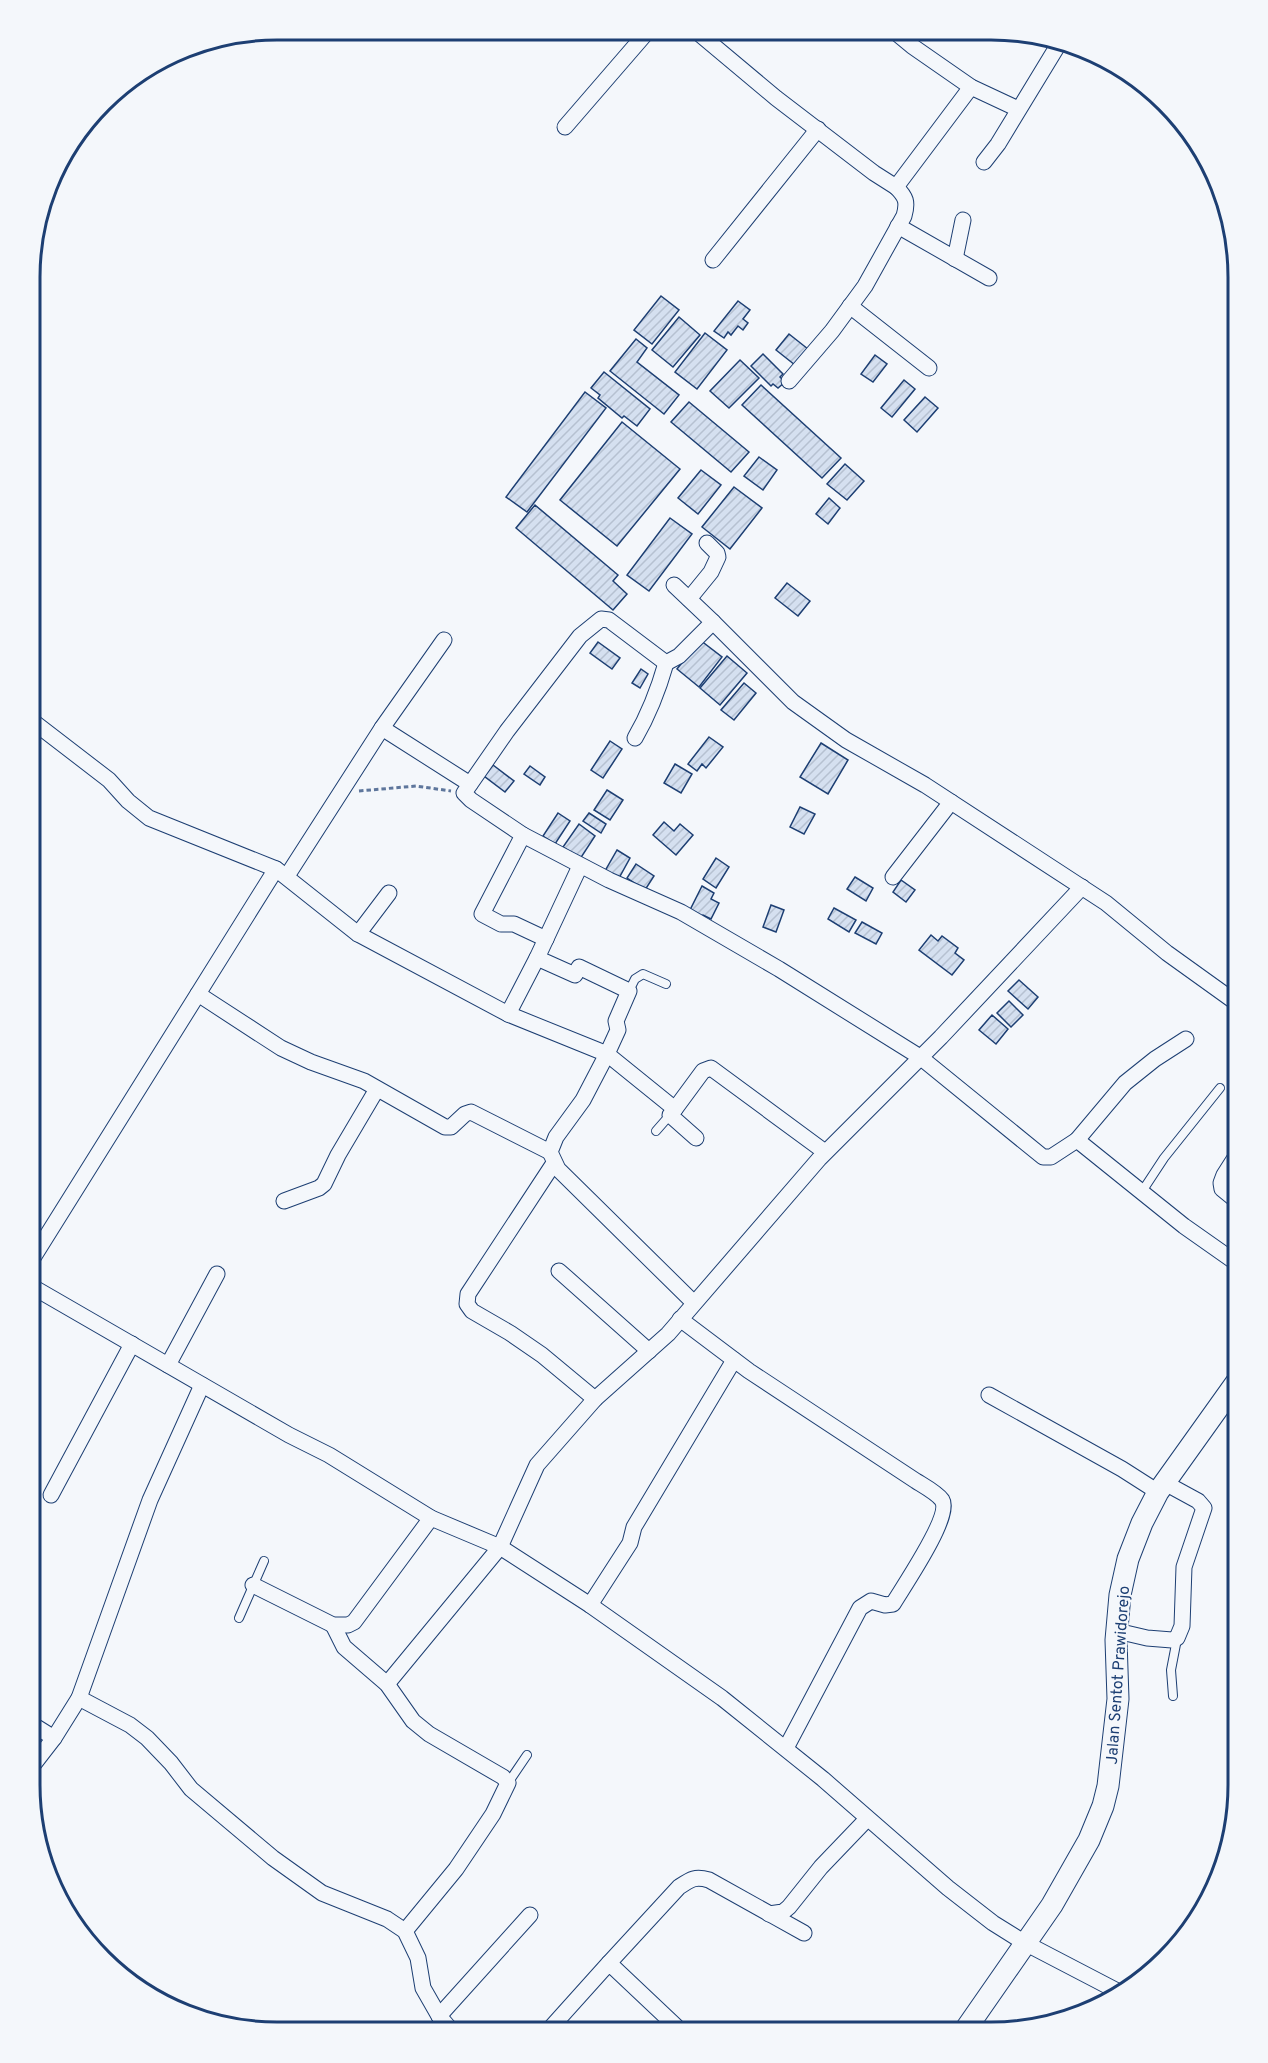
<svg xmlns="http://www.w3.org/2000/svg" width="1268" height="2063" font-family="Overpass,sans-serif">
<defs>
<pattern id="building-hatch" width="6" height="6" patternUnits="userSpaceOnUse" patternTransform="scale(1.5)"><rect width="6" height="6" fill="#d5e0f0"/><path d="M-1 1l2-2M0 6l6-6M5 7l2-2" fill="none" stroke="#b6c1d1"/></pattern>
</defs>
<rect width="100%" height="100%" fill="#f4f7fb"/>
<g fill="url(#building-hatch)" stroke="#1d3f73" stroke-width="1.5">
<path d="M661 296 679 310 652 344 634 330Z"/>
<path d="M738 301 750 310 743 319 748 323 743 330 738 326 731 335 728 332 724 338 714 331Z"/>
<path d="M679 317 700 335 673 367 652 350Z"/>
<path d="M705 333 727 350 697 389 675 372Z"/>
<path d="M789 334 808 349 795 365 776 350Z"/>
<path d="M636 339 647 348 637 362 679 395 664 414 610 371Z"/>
<path d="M763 354 783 374 780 377 785 382 778 388 773 384 771 386 751 366Z"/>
<path d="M875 355 887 364 873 382 861 374Z"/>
<path d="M740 360 759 378 729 408 710 391Z"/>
<path d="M604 372 650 409 637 426 624 416 622 418 598 398 600 395 591 388Z"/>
<path d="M904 380 915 389 892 417 881 408Z"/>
<path d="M761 385 841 458 822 478 742 405Z"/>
<path d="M585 392 606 408 527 512 506 497Z"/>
<path d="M925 397 938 408 917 432 904 420Z"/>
<path d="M689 402 749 452 731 472 671 422Z"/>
<path d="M622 422 680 469 617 546 560 500Z"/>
<path d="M759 457 777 470 763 490 744 476Z"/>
<path d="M845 464 864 481 847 500 827 484Z"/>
<path d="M701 470 721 485 698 514 678 498Z"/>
<path d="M734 487 762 508 730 549 702 527Z"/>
<path d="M829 498 840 508 828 524 816 514Z"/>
<path d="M535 505 618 575 613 581 627 594 613 610 516 528Z"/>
<path d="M670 518 692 534 649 591 627 575Z"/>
<path d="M787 583 810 601 798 616 775 598Z"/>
<path d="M700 640 722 657 699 687 677 669Z"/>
<path d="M598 642 620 658 612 669 590 653Z"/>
<path d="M727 656 747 673 720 705 700 688Z"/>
<path d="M641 669 648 674 640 688 632 683Z"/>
<path d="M744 683 756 693 734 720 721 710Z"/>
<path d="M709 737 723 747 706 768 702 764 697 771 688 764Z"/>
<path d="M610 741 622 749 603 778 591 770Z"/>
<path d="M821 743 848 760 828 794 800 777Z"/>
<path d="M675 764 692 774 681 793 664 783Z"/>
<path d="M493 765 514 781 505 792 484 776Z"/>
<path d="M530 766 545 777 540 785 524 774Z"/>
<path d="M607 790 623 800 610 820 594 810Z"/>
<path d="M800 807 815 814 804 834 790 827Z"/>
<path d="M558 813 570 821 555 844 543 836Z"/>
<path d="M589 813 606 824 601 833 583 821Z"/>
<path d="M664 822 674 831 680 824 693 835 676 855 653 835Z"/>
<path d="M579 824 595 836 580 859 563 847Z"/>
<path d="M617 850 630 858 619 878 605 871Z"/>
<path d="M716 858 729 867 716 888 703 879Z"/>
<path d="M636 864 654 876 645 890 627 878Z"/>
<path d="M855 877 873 888 866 901 847 889Z"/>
<path d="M901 880 915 890 906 902 893 892Z"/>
<path d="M702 886 714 893 711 899 719 903 711 919 703 915 702 918 689 912Z"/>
<path d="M771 905 784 910 776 932 763 927Z"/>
<path d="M834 908 856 920 849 932 828 919Z"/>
<path d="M862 922 882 933 876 944 855 933Z"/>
<path d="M931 935 938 941 942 936 958 948 955 953 964 960 952 975 919 950Z"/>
<path d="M1019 980 1038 997 1028 1009 1008 991Z"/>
<path d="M1009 1001 1023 1015 1011 1027 997 1013Z"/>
<path d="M992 1015 1008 1029 996 1044 979 1030Z"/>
</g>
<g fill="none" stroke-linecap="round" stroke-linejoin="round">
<g stroke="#1d3f73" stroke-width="10">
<g id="lane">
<path d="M629 991 635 979 643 974 666 984"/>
<path d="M656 1131 670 1115"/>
<path d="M1141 1193 1164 1158 1220 1088"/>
<path d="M239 1618 264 1561"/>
<path d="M1173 1696 1171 1670 1177 1639"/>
<path d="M508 1783 527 1755"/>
</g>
</g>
<g stroke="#1d3f73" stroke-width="17">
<g id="street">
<path d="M696 31 776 98 874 173 896 187 971 87"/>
<path d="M895 32 912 46 971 87 1018 109"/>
<path d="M565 127 648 31"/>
<path d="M984 162 998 144 1060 42"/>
<path d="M898 226 989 278"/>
<path d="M955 259 963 220"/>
<path d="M713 260 818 129"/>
<path d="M850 306 929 368"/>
<path d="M789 381 832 331 865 286 904 216C908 202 906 197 896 187"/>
<path d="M674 585 713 622"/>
<path d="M689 599 711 572 718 557 717 553 707 543"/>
<path d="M31 720 109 780 128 801 149 818 276 869 358 934 508 1014 607 1054 583 1100 556 1137 550 1152 558 1169 694 1303"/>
<path d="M382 728 470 784"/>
<path d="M635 738C649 714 658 691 666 663"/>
<path d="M523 835 482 914 501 924H514L546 939"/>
<path d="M580 866 537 958 575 975 579 967 629 991 616 1021 618 1030 607 1054 675 1109 670 1115 696 1138"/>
<path d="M287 876 382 728 444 640"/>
<path d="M893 877 951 802"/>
<path d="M358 934 389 893"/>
<path d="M198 994 281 1048 311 1062 364 1081 445 1127H451L465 1114 471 1112 550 1152"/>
<path d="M508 1014 537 958"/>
<path d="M675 1109 703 1071 711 1068 825 1152"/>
<path d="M1077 1140 1125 1083 1155 1059 1186 1039"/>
<path d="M554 1163 468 1294 467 1304 472 1311 510 1333 542 1355 595 1399"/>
<path d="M284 1201 319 1188 324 1184 338 1155 377 1089"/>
<path d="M1238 1202 1222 1189 1221 1183 1224 1175 1238 1153"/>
<path d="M31 1261 276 869"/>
<path d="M1238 1264 1184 1226 1077 1140 1051 1157H1043L920 1057 779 969 681 912 609 880 523 835 471 800 464 793 507 731 580 636 601 619 609 620 666 663 679 656 713 622 793 702 846 740 925 785 1106 903 1167 953 1238 1004"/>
<path d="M559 1271 649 1351"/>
<path d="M31 1286 289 1435 329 1455 431 1518 500 1547 590 1605 722 1698 823 1779 948 1888 993 1923 1025 1943 1121 1993"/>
<path d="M680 1319 749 1371 916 1481C924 1486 937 1493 942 1500 952 1516 903 1587 893 1604L885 1605 871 1601 860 1608 786 1748"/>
<path d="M168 1365 217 1274"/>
<path d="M989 1395 1122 1469 1158 1492"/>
<path d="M51 1495 132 1344"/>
<path d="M253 1585 333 1625H348L354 1622 431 1518"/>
<path d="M590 1605 630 1543 634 1527 734 1360"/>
<path d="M333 1625 344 1647 387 1684 413 1721 429 1734 503 1777 508 1783 493 1814 456 1869 405 1931"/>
<path d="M1117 1631 1147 1638 1172 1640 1177 1638 1182 1626 1184 1567 1204 1508 1198 1501 1165 1483"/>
<path d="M387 1684 500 1547 537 1465 595 1399 668 1334 819 1159 941 1037 1082 887"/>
<path d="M79 1698 130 1725 147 1738 171 1763 191 1789 273 1858 322 1893 387 1919 405 1931 418 1958 423 1988 439 2016 452 2031"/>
<path d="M30 1723 54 1738"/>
<path d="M30 1769 54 1738 79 1698 150 1500 202 1385"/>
<path d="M769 1914 783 1912 789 1907 821 1867 867 1819"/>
<path d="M609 1963 679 1887C691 1879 695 1876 709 1880L804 1933"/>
<path d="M439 2016 530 1915"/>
<path d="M547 2032 609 1963 682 2032"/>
</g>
</g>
<g stroke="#1d3f73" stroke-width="23">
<path id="secondary" d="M963 2033 1052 1905 1089 1840 1103 1806 1108 1786 1118 1699 1116 1640 1120 1595 1128 1559 1142 1523 1158 1492 1238 1380"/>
</g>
<path stroke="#5e769c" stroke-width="3" stroke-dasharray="4.5 3" stroke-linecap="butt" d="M359 791 416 786 451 791"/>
<use href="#lane" stroke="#f4f7fb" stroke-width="8"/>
<use href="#street" stroke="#f4f7fb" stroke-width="15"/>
<use href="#secondary" stroke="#f4f7fb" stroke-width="21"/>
</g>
<g text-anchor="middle" stroke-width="4.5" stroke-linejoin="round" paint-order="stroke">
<g font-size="16" fill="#1d3f73" stroke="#f4f7fb">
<text transform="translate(1117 1675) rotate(-86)" y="6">Jalan Sentot Prawidorejo</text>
</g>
</g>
<path d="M0 0H1268V2063H0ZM277 40H991A237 237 0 0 1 1228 277V1785A237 237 0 0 1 991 2022H277A237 237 0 0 1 40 1785V277A237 237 0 0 1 277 40Z" fill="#f4f7fb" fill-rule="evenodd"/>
<path fill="none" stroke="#1d3f73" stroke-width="3" d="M277 40H991A237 237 0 0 1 1228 277V1785A237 237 0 0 1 991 2022H277A237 237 0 0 1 40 1785V277A237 237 0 0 1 277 40Z"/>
</svg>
